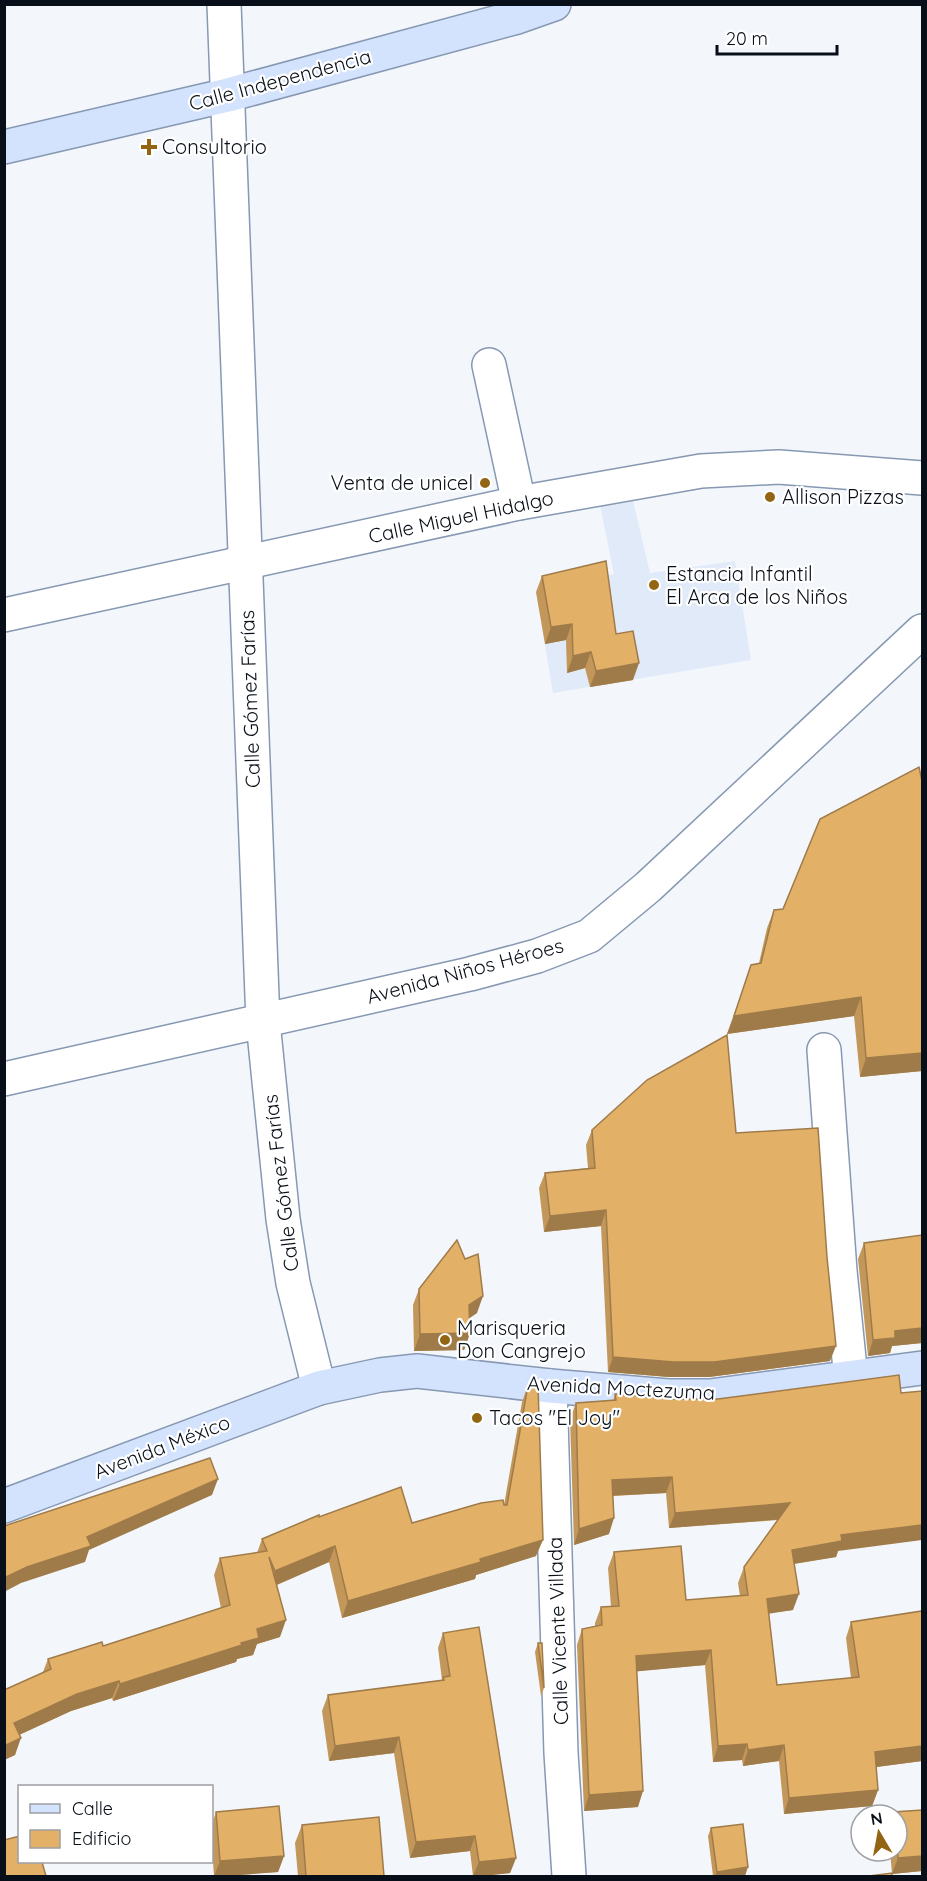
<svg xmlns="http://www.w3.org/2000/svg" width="927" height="1881" font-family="Quicksand,sans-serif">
<rect width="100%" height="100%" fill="#f3f7fc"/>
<path fill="#e1eaf8" d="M630 488 650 573 735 561 751 660 553 693 536 592 614 574 598 495Z"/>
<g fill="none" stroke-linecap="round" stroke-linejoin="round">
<g stroke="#8798b2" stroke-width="36">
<g id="minor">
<path d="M224 4 263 1022 283 1219 293 1283 319 1388"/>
<path d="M489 365 519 503"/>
<path d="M4 615 519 503 701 471 779 467 922 478"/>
<path d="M824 1050 840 1271 851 1378"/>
<path d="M4 1079 470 974 537 956 589 936 648 887 922 631"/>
<path d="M550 1386 561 1753 569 1876"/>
</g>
</g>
<g stroke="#8798b2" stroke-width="36">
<g id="secondary">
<path d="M4 147 228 95 517 17 554 4"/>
<path d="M4 1506 319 1388 380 1375 417 1371 550 1386 668 1396H710L922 1368"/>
</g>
</g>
<use href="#minor" stroke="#fff" stroke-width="33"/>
<use href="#secondary" stroke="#d4e3fd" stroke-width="33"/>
</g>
<g fill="#c39759">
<path d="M542 576 616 634 633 680 590 687 585 668 567 673 566 640 545 644 536 592Z"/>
<path d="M922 781V1071L860 1077 854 1016 727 1034 751 965 759 963 767 928 774 910 783 909Z"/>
<path d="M592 1130 736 1133 830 1361 709 1377H669L608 1372 601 1226 544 1232 539 1188 545 1173 588 1168 586 1145Z"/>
<path d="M922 1235V1343L892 1346 890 1353 868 1356 858 1259 864 1243Z"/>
<path d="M419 1289 477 1313 470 1317V1333L464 1350 414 1351 413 1305Z"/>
<path d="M528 1385 536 1556 476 1575 475 1579 342 1618 329 1562 277 1585 280 1637 257 1644 253 1655 237 1659 236 1662 113 1701 112 1698 71 1711 19 1735 15 1755 4 1760 43 1672 48 1659 103 1646 221 1608 214 1575 220 1558 257 1553 262 1539 319 1517 412 1523 504 1505 522 1402Z"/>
<path d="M615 1394 838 1551 836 1557 794 1564 793 1610 769 1613 777 1685 851 1678 846 1638 851 1622 922 1611V1761L876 1767 878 1790 872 1806 784 1814 779 1761 743 1766 742 1760 713 1762 705 1665 637 1671 638 1807 584 1811 577 1645 582 1629 595 1626V1623L601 1607H611L608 1568 614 1552 686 1600 740 1596 738 1583 744 1567 778 1520 669 1528 666 1493 613 1496 609 1534 574 1545 570 1419 576 1403 613 1401Z"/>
<path d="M443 1633 516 1858 510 1873 482 1876H473L470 1851 410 1858 394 1753 329 1761 322 1711 328 1695 442 1680 438 1648Z"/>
<path d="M538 1643 544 1688 541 1696 535 1652Z"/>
<path d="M922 1810V1871L892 1874 890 1851H897V1815H892L893 1812Z"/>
<path d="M216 1812 284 1856 278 1872 226 1876H214L212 1847V1824Z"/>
<path d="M302 1825 384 1876H298L295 1843Z"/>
<path d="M711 1828 745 1876H713L708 1836Z"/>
</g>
<g fill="#9f7b49">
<path d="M572 624 566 640 545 644 551 627Z"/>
<path d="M591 652 585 668 567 673 573 656Z"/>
<path d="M639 663 633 680 590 687 596 671Z"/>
<path d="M861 997 854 1016 727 1034 734 1016Z"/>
<path d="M922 1053V1071L860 1077 866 1058Z"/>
<path d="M606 1210 601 1226 544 1232 550 1216Z"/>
<path d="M483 1296 477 1313 464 1322 469 1305Z"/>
<path d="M922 1328V1343L892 1346 890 1353 868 1356 873 1340 895 1331Z"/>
<path d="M470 1333 464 1350 414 1351 420 1334Z"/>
<path d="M836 1346 830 1361 709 1377H669L608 1372 613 1357Z"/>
<path d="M672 1477 666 1493 606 1496 612 1480Z"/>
<path d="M218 1479 212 1495 89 1550 85 1562 21 1583 4 1592V1578L27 1567 87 1537Z"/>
<path d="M790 1503 785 1519 669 1528 675 1513Z"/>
<path d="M614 1518 609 1534 574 1545 579 1529Z"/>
<path d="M922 1525V1540L838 1551 836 1557 786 1565 792 1550 841 1535Z"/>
<path d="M543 1540 536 1556 476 1575 475 1579 342 1618 348 1601Z"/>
<path d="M335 1546 329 1562 269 1588 275 1571Z"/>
<path d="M799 1594 793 1610 761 1615 767 1599Z"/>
<path d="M286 1620 280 1637 257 1644 253 1655 237 1659 236 1662 113 1701 120 1684 241 1643 257 1629Z"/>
<path d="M711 1650 705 1665 631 1672 636 1656Z"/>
<path d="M119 1681 112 1698 71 1711 8 1740 14 1723 77 1694Z"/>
<path d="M399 1737 394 1753 329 1761 335 1746Z"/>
<path d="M21 1738 15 1755 4 1760V1746Z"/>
<path d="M747 1744 742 1760 713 1762 718 1746Z"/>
<path d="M784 1745 779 1761 743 1766 748 1750Z"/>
<path d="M922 1746V1761L869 1768 875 1752Z"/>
<path d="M878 1790 872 1806 784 1814 789 1798Z"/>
<path d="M643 1791 638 1807 584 1811 589 1795Z"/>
<path d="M475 1836 470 1851 410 1858 416 1842Z"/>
<path d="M284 1856 278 1872 226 1876H214L220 1861Z"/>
<path d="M922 1856V1871L892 1874 898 1858Z"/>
<path d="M516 1858 510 1873 482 1876H473L479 1862Z"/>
<path d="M748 1867 745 1876H715L717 1872Z"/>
</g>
<g fill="#e3b068" stroke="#9f7b49" stroke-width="1.5">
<path d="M606 561 616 634 633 631 639 663 596 671 591 652 573 656 572 624 551 627 542 576Z"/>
<path d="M919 767 922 781V1053L866 1058 861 997 734 1016 751 965 761 963 774 910 783 909 820 819Z"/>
<path d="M727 1035 736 1133 818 1128 827 1257 836 1346 714 1362H674L613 1357 606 1210 550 1216 545 1173 595 1168 592 1130 647 1080Z"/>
<path d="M922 1235V1328L895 1331V1338L873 1340 864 1243Z"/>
<path d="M457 1240 465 1259 478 1254 483 1296 469 1305 470 1333 420 1334 419 1289Z"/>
<path d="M899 1375 901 1393 922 1391V1525L841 1535 842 1541 792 1550 799 1594 767 1599 777 1685 859 1677 851 1622 922 1611V1746L875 1752 878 1790 789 1798 784 1745 748 1750 747 1744 718 1746 711 1650 636 1656 643 1791 589 1795 582 1629 602 1625 601 1607 619 1606 614 1552 681 1546 686 1600 748 1595 744 1567 790 1503 675 1513 672 1477 612 1480 614 1518 579 1529 576 1403 616 1400 615 1394 672 1399H718Z"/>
<path d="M528 1385 538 1386 543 1540 480 1559 481 1562 348 1601 335 1546 275 1571 269 1557 286 1620 257 1629 259 1638 241 1643 242 1645 120 1684 119 1681 77 1694 14 1723 21 1738 4 1746V1690L51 1669 48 1659 102 1642 103 1646 230 1605 220 1558 267 1551 262 1539 319 1515V1517L401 1487 412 1523 481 1503 503 1500 504 1505H507Z"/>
<path d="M210 1458 218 1479 87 1537 91 1546 27 1567 4 1578V1526Z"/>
<path d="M479 1627 516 1858 479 1862 475 1836 416 1842 399 1737 335 1746 328 1695 444 1680 443 1677 450 1676 443 1633Z"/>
<path d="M538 1643H542L544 1688Z"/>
<path d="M279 1806 284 1856 220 1861 216 1812Z"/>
<path d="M922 1810V1856L898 1858 897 1815H894L893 1812Z"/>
<path d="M379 1817 384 1876H306L302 1825Z"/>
<path d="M743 1824 748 1867 717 1872 711 1828Z"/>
<path d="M20 1836V1862H42L46 1876H4V1840Z"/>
<path d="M892 1873V1876H869Z"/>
</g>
<g fill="#936412" stroke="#fff" stroke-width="2">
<path d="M146 138h6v6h6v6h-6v6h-6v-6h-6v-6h6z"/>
<circle cx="485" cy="483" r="6"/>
<circle cx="770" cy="497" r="6"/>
<circle cx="654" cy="585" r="6"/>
<circle cx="445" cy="1340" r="6"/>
<circle cx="477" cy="1418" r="6"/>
</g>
<g text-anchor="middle" stroke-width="4.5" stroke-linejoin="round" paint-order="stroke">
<g font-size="20" fill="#090f18" stroke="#fff">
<text transform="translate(280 80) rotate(-15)" y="7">Calle Independencia</text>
<text transform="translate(461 517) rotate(-12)" y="7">Calle Miguel Hidalgo</text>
<text transform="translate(250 699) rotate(-92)" y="7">Calle Gómez Farías</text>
<text transform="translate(465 971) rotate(-15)" y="7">Avenida Niños Héroes</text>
<text transform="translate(281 1183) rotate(-97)" y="7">Calle Gómez Farías</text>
<text transform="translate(621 1388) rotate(3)" y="7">Avenida Moctezuma</text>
<text transform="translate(162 1447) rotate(-21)" y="7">Avenida México</text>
<text transform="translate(558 1631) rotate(-92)" y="7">Calle Vicente Villada</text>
</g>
<g font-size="20" fill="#090f18" stroke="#fff" text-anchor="start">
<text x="162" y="154">Consultorio</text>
<text x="473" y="490" text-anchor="end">Venta de unicel</text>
<text x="782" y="504">Allison Pizzas</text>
<text x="666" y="581">Estancia Infantil<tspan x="666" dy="23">El Arca de los Niños</tspan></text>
<text x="457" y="1335">Marisqueria<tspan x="457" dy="23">Don Cangrejo</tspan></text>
<text x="489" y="1425">Tacos "El Joy"</text>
</g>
</g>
<rect width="927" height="1881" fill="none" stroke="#090f18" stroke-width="12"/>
<rect x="18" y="1785" width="195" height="78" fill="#ffffff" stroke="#9d9fa3" stroke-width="1.5"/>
<rect x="30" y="1804" width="30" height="9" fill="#d4e3fd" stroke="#9d9fa3" stroke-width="1.5"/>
<text x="72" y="1815" font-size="18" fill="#090f18">Calle</text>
<rect x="30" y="1830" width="30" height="18" fill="#e3b068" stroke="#9d9fa3" stroke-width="1.5"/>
<text x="72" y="1845" font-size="18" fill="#090f18">Edificio</text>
<g transform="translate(879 1833) rotate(350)"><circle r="28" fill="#ffffff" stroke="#9d9fa3" stroke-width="1.5"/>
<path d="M0-4.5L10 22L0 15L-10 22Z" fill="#936412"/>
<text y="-9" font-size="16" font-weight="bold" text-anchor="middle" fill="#090f18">N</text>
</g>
<path d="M717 45v9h120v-9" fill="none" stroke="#090f18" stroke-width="3"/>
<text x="726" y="45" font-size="18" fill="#090f18" stroke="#ffffff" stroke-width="4.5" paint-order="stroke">20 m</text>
</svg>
